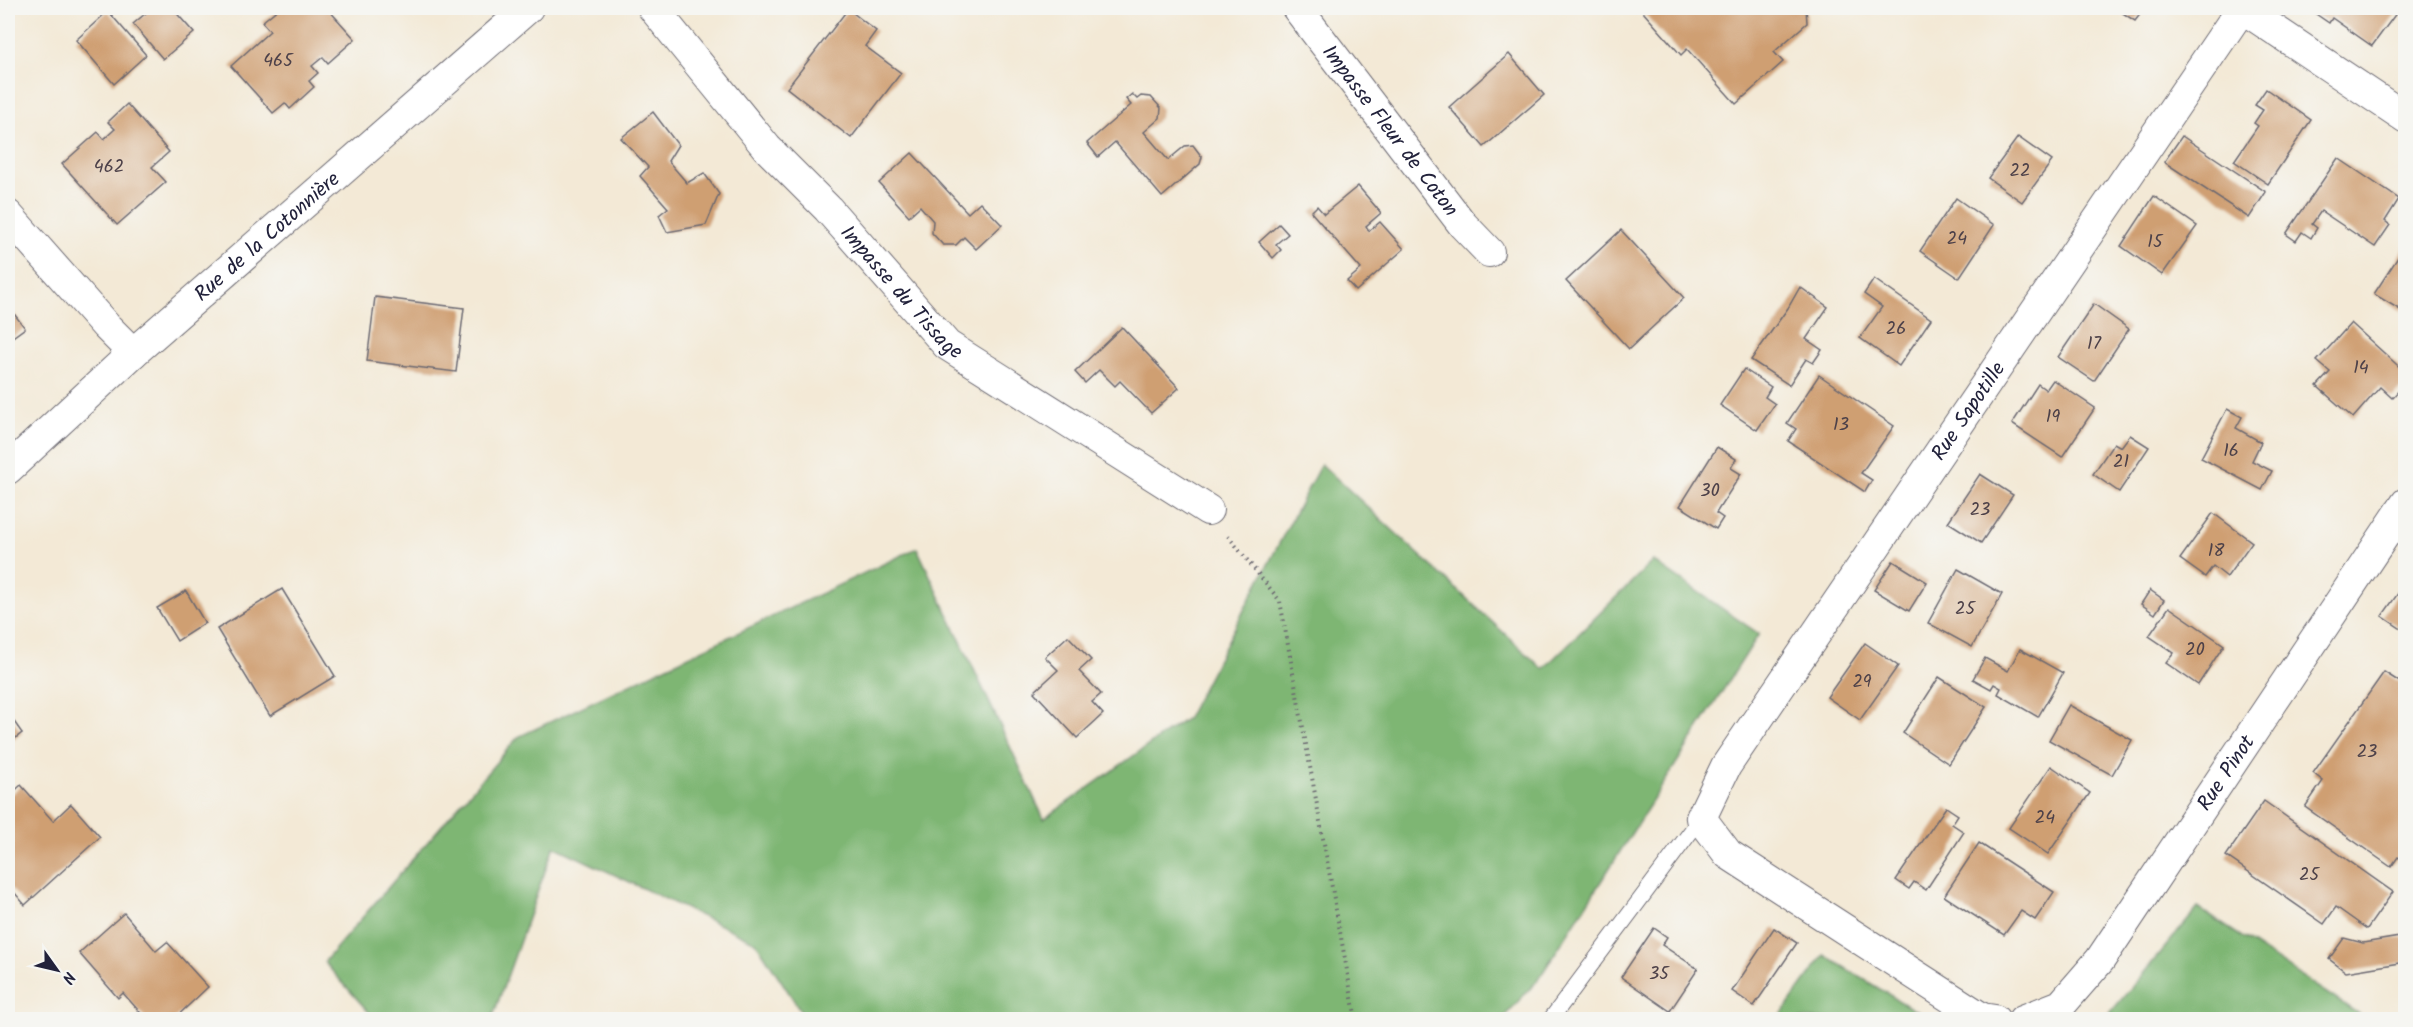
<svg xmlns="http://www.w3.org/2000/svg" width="2413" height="1027" font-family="Kalam,sans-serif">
<rect width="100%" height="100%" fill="#f6f6f2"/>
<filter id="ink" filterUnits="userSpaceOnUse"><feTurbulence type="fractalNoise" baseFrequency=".0167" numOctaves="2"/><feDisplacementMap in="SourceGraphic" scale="12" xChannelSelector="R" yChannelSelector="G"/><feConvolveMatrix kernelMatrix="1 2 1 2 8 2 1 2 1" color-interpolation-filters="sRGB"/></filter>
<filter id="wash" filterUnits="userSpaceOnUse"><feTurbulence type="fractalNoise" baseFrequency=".008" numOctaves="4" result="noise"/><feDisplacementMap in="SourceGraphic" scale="24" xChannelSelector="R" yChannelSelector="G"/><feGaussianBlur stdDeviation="1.35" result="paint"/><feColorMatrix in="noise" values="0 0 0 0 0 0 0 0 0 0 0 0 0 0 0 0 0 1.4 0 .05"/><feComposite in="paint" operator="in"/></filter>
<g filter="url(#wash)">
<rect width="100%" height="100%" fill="#f3e9d6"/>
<g fill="#7eb673" stroke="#506c57" stroke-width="1.5">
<path d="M1321 464 1543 669 1653 561 1759 634 1538 980 1502 1019H806L756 942 554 846 492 1019H375L324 962 518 737 917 548 1044 819 1187 718Z"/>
<path d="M2198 908 2366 1019H2105Z"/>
<path d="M1824 955 1929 1019H1778Z"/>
</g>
<g id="blocks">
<g fill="#cf9f72">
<path d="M152 8H172L194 33 163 59 133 24Z"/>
<path d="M279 8H327L355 39 328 63 323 57 312 66 318 73 309 81 314 87 290 109 285 103 273 113 231 66 270 31 262 22Z"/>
<path d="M1648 8H1806L1807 23 1774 52 1783 62 1736 104 1687 49 1681 55 1643 12Z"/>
<path d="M2115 8H2145L2135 21Z"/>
<path d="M2312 8H2400L2372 46 2332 18 2329 23 2310 10Z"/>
<path d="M848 9 876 31 865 46 901 73 851 138 787 88Z"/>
<path d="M108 11 146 55 114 84 76 40Z"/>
<path d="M1509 54 1544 95 1484 147 1449 107Z"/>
<path d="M2266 89 2311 120 2268 184 2234 161 2258 126 2254 123 2263 110 2255 105Z"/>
<path d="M1132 94 1137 99 1141 96 1151 97 1161 108 1160 118 1144 132 1168 160 1185 146 1193 145 1202 157 1200 164 1162 197 1115 142 1098 157 1087 143 1131 105 1126 99Z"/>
<path d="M127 104 169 152 152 167 166 182 117 225 62 164 98 132 104 139 115 129 108 122Z"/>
<path d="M653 112 678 145 668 161 687 183 704 173 719 194 706 225 667 232 659 215 668 208 640 176 648 167 621 138Z"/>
<path d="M2182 136 2266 192 2249 218 2164 162Z"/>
<path d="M2018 137 2052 161 2022 202 1988 178Z"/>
<path d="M912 153 968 213 980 202 1002 225 976 249 964 237 956 245H943L932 233 933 221 920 206 909 216 879 183Z"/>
<path d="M2338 158 2399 199 2385 221 2390 225 2375 247 2321 211 2312 224 2317 228 2311 238 2302 232 2296 241 2286 234Z"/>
<path d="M1358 186 1381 213 1366 226 1369 231 1380 222 1404 249 1356 291 1347 281 1361 269 1311 212 1317 206 1324 214Z"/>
<path d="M2154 196 2197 226 2162 275 2121 246Z"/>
<path d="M1956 198 1994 225 1959 278 1920 251Z"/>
<path d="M1279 224 1288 234 1276 244 1281 250 1273 258 1259 242Z"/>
<path d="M1621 230 1684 298 1629 349 1566 281Z"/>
<path d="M2406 245V305L2402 311 2374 294Z"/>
<path d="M1874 279 1931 319 1899 366 1860 338 1882 307 1864 294Z"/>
<path d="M1800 287 1828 307 1806 339 1822 350 1813 363 1806 359 1789 385 1751 360 1788 308Z"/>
<path d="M375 297 464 308 456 372 367 361Z"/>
<path d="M2094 304 2129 329 2094 381 2058 357Z"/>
<path d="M8 306 25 328 10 339 8 336Z"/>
<path d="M2351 323 2406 373V383L2392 398 2380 387 2353 418 2317 386 2330 372 2317 361Z"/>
<path d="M1122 327 1179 388 1151 413 1120 381 1115 386 1099 370 1085 383 1075 372Z"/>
<path d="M1744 369 1771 387 1765 397 1775 404 1757 430 1720 405Z"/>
<path d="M1819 375 1894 426 1861 473 1872 480 1865 492 1788 441 1796 429 1787 423Z"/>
<path d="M2053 380 2095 408 2062 457 2012 424 2038 384 2046 390Z"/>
<path d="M2227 409 2242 417 2236 428 2261 442 2252 461 2272 471 2262 490 2201 458Z"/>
<path d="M2130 435 2149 447 2119 492 2093 474 2114 443 2121 447Z"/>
<path d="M1717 447 1736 459 1731 468 1741 474 1716 513 1723 518 1716 529 1680 506Z"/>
<path d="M1980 474 2013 495 1981 543 1948 522Z"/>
<path d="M2213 513 2252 542 2227 577 2213 566 2205 577 2180 559Z"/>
<path d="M1893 561 1927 582 1909 611 1874 590Z"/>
<path d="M1958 569 2002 594 1972 647 1928 623Z"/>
<path d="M2406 582V632L2382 616Z"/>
<path d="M282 589 335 676 270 716 217 629Z"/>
<path d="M2150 590 2164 600 2155 614 2141 604Z"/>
<path d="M186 591 205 623 177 641 157 608Z"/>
<path d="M2169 607 2224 645 2198 685 2166 663 2174 653 2149 636Z"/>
<path d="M1068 636 1091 660 1079 671 1101 694 1092 702 1103 714 1077 738 1034 692 1058 670 1045 657Z"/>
<path d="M1865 643 1898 666 1860 720 1827 697Z"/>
<path d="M2020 649 2063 673 2038 717 1998 694 2001 688 1994 684 1991 689 1973 679 1985 658 2008 671Z"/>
<path d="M2384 672 2406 686V862L2398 857 2391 867 2305 807 2323 781 2313 773Z"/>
<path d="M1939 677 1986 707 1949 764 1903 733Z"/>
<path d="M2069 705 2132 740 2112 775 2049 740Z"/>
<path d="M8 713 22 733 8 744Z"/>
<path d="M2051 766 2090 793 2048 854 2009 828Z"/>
<path d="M21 785 53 821 71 804 100 837 25 905 8 885V797Z"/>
<path d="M2264 801 2393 892 2367 929 2336 907 2324 924 2226 856Z"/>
<path d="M1946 807 1958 815 1952 824 1964 832 1926 890 1914 882 1909 889 1896 880Z"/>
<path d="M1979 843 2054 892 2035 920 2021 911 2004 935 1944 896Z"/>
<path d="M124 913 156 951 167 942 208 987 173 1020H147L123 993 118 998 79 953Z"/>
<path d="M1654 928 1667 937 1662 945 1698 969 1670 1011 1621 977Z"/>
<path d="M1774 928 1797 943 1754 1006 1732 991Z"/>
<path d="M2406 936V962L2346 972 2329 959 2344 938 2363 943Z"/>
</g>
</g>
</g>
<g filter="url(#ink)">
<use href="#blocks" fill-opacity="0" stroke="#6b6871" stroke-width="1.5"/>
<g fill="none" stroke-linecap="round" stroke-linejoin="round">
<g stroke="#6b6871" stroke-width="17">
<path id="service" d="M1550 1020 1701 818"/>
</g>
<g stroke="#6b6871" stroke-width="32">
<g id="minor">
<path id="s1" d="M653 8 767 148 828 209 947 345 1208 510"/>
<path id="s2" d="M1297 8 1463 225 1489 252"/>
<path d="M2242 8 2406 118"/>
<path d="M8 215 106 326 133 353"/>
<path id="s3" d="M8 469 133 353 528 8"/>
<path id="s4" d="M1995 1020 1982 1018 1728 854 1701 818 1726 766 2242 8"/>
<path id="s5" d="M2023 1020 2061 1005 2100 960 2406 503"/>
</g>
</g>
<path stroke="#6b6871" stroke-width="4" stroke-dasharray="1.5 4.5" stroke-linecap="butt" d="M1228 536 1280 601 1356 1020"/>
<use href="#service" stroke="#fff" stroke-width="15"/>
<use href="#minor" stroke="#fff" stroke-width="30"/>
</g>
</g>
<g text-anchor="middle" stroke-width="6" stroke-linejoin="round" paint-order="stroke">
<g font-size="18" fill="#4d4149">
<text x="278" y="66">465</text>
<text x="109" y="172">462</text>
<text x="2020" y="176">22</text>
<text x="1957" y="244">24</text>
<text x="2155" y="247">15</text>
<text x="1896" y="334">26</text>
<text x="2094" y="349">17</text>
<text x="2361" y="373">14</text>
<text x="2053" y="422">19</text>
<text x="1841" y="430">13</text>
<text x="2231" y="456">16</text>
<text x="2121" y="467">21</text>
<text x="1710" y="496">30</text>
<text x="1980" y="515">23</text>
<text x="2216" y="556">18</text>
<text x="1965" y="614">25</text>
<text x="2195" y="655">20</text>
<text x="1862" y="687">29</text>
<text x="2367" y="757">23</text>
<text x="2045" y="823">24</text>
<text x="2309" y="880">25</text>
<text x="1659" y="979">35</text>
</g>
<g font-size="21" fill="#22223b" stroke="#f6f6f2">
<text dy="7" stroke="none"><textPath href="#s2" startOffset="154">Impasse Fleur de Coton</textPath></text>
<text dy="7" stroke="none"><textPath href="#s3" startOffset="348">Rue de la Cotonnière</textPath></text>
<text dy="7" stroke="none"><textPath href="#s1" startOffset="378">Impasse du Tissage</textPath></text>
<text dy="7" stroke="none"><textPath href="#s4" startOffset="848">Rue Sapotille</textPath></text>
<text dy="7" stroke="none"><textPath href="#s5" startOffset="326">Rue Pinot</textPath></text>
</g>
</g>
<rect width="2413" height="1027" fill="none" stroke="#f6f6f2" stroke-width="30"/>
<g transform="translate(57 970) rotate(124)" stroke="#f6f6f2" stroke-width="4.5" paint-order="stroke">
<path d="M0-4.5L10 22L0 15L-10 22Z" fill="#22223b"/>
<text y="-9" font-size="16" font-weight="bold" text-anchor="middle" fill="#22223b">N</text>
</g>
</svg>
